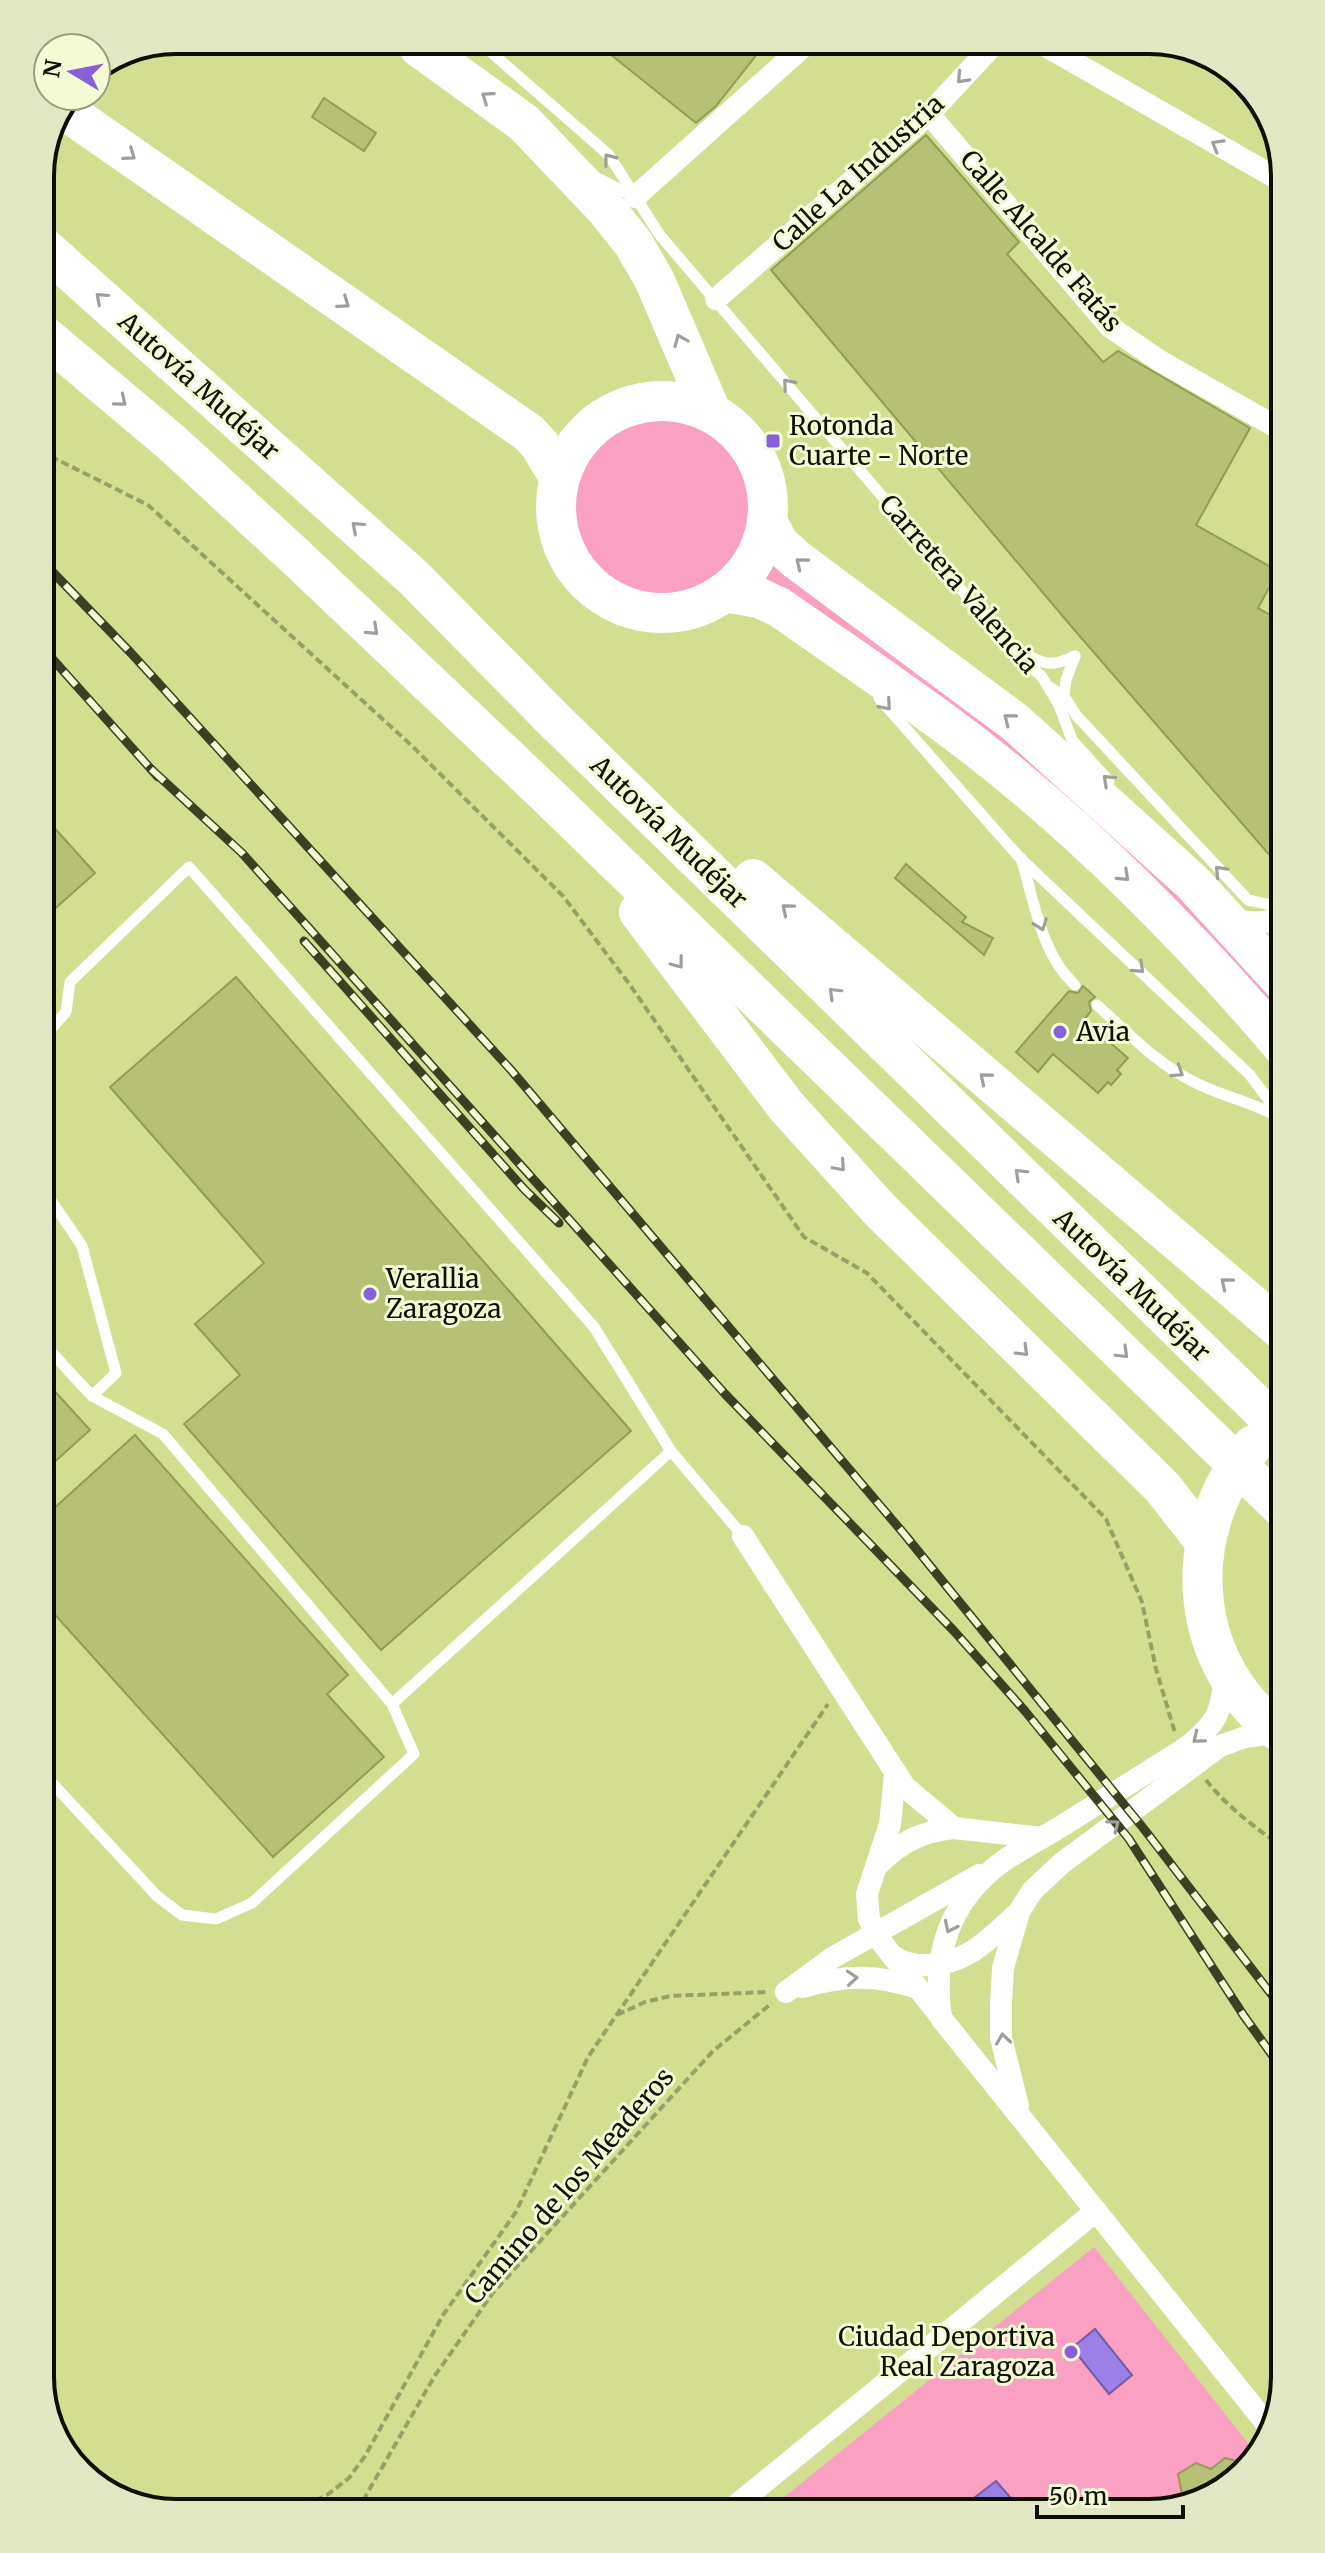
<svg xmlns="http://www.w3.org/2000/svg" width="1325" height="2553" font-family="Merriweather,serif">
<rect width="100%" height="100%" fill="#d3de91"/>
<g fill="#f9a0c3">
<circle cx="662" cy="505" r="90"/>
<path d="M771 562 970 703 1285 995V1031L873 655 766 578 764 573Z"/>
<path d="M1094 2247 1258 2456 1202 2502 772 2507Z"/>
</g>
<g fill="#9d7fe8" stroke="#725da2" stroke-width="2">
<path d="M1095 2329 1132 2375 1109 2394 1072 2348Z"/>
<path d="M996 2481 1016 2504 965 2505Z"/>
</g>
<g fill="#b7c175" stroke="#939d51" stroke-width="2">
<path d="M765 44 716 106 696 123 600 46Z"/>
<path d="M324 98 376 133 364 151 312 117Z"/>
<path d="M926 135 1019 242 1007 254 1103 362 1118 351 1250 428 1196 525 1278 571 1258 608 1285 623V873L1071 626 771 270Z"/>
<path d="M40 812 95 873 40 922Z"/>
<path d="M906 864 966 917 962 922 993 938 984 955 895 878Z"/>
<path d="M236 977 631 1431 381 1650 184 1424 240 1375 195 1324 264 1263 110 1087Z"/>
<path d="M1083 986 1095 997 1089 1002 1091 1011 1084 1020 1128 1058 1117 1070 1121 1074 1111 1085 1108 1082 1098 1093 1053 1054 1038 1072 1016 1052 1069 991 1078 993Z"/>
<path d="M40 1375 90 1430 40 1475Z"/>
<path d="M135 1435 348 1675 327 1694 384 1757 273 1857 40 1598V1521Z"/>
<path d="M1225 2458 1248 2464 1202 2502 1182 2494 1178 2474 1196 2463 1211 2469Z"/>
</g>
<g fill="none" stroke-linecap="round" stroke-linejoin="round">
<g stroke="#98a065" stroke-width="4" stroke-dasharray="8 4" stroke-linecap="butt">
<path d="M40 451 148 505 411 745 563 896 630 985 804 1237 867 1273 1106 1519 1142 1602 1156 1669 1175 1733"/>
<path d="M1206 1780C1228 1808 1256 1828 1285 1849"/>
<path d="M617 2015 645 2002 670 1996 768 1992"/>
<path d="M294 2511 327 2495 349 2478 365 2456 443 2315 516 2212 588 2057 828 1704"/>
<path d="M357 2511 434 2377 492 2294 713 2051 772 2003"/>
</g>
<g stroke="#fff" stroke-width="11">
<path d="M485 47 609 155 659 234 1006 642 1042 677 1059 705 1072 740 1109 781"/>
<path d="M600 179 634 197"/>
<path d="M1024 653C1044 665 1053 667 1075 656"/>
<path d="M1051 688 1064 696 1076 715 1248 900 1272 905 1285 903"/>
<path d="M1064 696 1066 680 1075 656"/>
<path d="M879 698 1020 858 1250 1075 1282 1118"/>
<path d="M1021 858C1034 900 1041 954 1075 985"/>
<path d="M1097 1005C1127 1032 1158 1065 1196 1083 1222 1096 1251 1102 1277 1116"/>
<path d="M40 1041 66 1012 70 982 189 867 594 1327 671 1451"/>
<path d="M40 1184 82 1246 116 1373 92 1396"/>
<path d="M392 1704 671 1451 743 1536"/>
<path d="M40 1770 157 1896 182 1915 216 1919 252 1903 414 1754 392 1704 163 1434 92 1396 40 1340"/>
</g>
<g stroke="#fff" stroke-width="22">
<path d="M1037 41 1285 183"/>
<path d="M929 114 1110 327 1160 361 1285 432"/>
<path d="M635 197 806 44"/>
<path d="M716 299 929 114 996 42"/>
<path d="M1228 917C1247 925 1266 924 1285 916"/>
<path d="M743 1536 905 1787 954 1828 1042 1838"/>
<path d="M1225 1670C1222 1712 1218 1724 1184 1749 1144 1774 1105 1799 1065 1824 1044 1837 1022 1848 1002 1862 949 1901 932 1954 941 2018L1270 2428"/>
<path d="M895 1775 890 1824 867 1894 869 1919 879 1939 941 2017"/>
<path d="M878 1865C900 1842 923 1831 954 1828"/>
<path d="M893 1956C904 1964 915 1966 929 1965 969 1963 991 1937 1019 1912"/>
<path d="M803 1987C843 1975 878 1974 917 1988"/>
<path d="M786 1992 832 1958 979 1875"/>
<path d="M1018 2106 1001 2038V2004L1003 1968 1019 1912 1032 1891 1062 1863 1220 1746 1245 1737 1280 1732"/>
<path d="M734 2507 1096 2211"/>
</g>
<g stroke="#fff" stroke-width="40">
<path d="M419 47 524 123 606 209 633 243 654 279 711 412"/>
<path d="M66 111 529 433 540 445 559 477"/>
<path d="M40 244 415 579 552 718 1285 1433"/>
<path d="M40 332 172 443 296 557 544 792 1285 1511"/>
<circle cx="662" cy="507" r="106"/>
<path d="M767 521 779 544 797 560 1016 723 1193 883 1285 984"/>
<path d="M725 592 759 598 779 607C847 655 917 701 982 752 1093 839 1193 941 1285 1049"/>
<path d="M753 879 1285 1333"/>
<path d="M639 912 786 1106 880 1210 1163 1488 1205 1542"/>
<path d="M1253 1445C1177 1533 1186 1668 1285 1736"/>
</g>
<g stroke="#3c4022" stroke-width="9">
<g id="rail">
<path d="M40 559 131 653 511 1070 905 1535 1144 1829 1285 2012"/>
<path d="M40 645 158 777"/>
<path d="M151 769 242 853 726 1395 954 1631 1025 1711 1129 1839 1244 2016 1285 2073"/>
<path d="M304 941 524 1189 559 1223"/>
</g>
</g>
<use href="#rail" stroke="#f5fbd5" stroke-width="6" stroke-dasharray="18" stroke-linecap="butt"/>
</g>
<defs><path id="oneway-chevron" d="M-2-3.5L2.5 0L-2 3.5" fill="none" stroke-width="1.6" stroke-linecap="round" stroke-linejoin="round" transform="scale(2)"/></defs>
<g stroke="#9e9f99">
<use href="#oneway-chevron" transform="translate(962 78) rotate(133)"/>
<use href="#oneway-chevron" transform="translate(487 97) rotate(-145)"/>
<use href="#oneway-chevron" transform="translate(1217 145) rotate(-150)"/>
<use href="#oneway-chevron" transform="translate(130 155) rotate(35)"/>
<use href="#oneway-chevron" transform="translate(609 159) rotate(-128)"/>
<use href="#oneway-chevron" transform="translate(101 298) rotate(-138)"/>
<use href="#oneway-chevron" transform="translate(344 303) rotate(35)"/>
<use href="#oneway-chevron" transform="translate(680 340) rotate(-113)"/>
<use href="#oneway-chevron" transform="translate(788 384) rotate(-130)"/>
<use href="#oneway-chevron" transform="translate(121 401) rotate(40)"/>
<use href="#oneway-chevron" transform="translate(357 527) rotate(-138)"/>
<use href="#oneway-chevron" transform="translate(801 563) rotate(-141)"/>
<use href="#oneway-chevron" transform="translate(373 630) rotate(43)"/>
<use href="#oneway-chevron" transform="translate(886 705) rotate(49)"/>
<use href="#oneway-chevron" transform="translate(1009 719) rotate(-142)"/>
<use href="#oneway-chevron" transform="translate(1108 780) rotate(-137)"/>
<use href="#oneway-chevron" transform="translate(1220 871) rotate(-133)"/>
<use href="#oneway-chevron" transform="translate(1124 876) rotate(43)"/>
<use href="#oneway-chevron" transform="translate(787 909) rotate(-140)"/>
<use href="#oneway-chevron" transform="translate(1041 925) rotate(70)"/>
<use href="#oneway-chevron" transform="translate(678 963) rotate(53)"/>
<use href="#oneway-chevron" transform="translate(1139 968) rotate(43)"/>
<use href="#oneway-chevron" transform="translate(834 993) rotate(-136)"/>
<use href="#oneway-chevron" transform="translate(1178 1072) rotate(33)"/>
<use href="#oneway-chevron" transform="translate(985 1078) rotate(-140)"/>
<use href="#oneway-chevron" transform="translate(840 1166) rotate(48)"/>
<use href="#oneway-chevron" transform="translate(1020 1174) rotate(-136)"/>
<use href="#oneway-chevron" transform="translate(1226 1283) rotate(-140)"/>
<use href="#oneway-chevron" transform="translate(1023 1351) rotate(45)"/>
<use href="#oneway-chevron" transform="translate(1123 1353) rotate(44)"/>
<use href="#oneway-chevron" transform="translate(1198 1738) rotate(141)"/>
<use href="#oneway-chevron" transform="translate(1114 1825) rotate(-37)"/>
<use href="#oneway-chevron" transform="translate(950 1927) rotate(116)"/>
<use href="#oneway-chevron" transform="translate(852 1978) rotate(-4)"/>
<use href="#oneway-chevron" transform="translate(1003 2039) rotate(-98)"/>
</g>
<g fill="#8760da" stroke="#f5fbd5" stroke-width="3">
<rect x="765" y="433" width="16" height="16" rx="4"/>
<circle cx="1060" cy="1032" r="8"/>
<circle cx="370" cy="1294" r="8"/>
<circle cx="1071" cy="2352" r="8"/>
</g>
<g text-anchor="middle" stroke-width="6" stroke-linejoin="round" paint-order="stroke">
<g font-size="26" fill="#0d0f00" stroke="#f5fbd5">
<text transform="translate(858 173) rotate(-42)" y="9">Calle La Industria</text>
<text transform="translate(1041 241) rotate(49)" y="9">Calle Alcalde Fatás</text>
<text transform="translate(199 386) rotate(42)" y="9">Autovía Mudéjar</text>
<text transform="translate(959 584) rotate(49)" y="9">Carretera Valencia</text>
<text transform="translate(669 832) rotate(44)" y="9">Autovía Mudéjar</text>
<text transform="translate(1132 1285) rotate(44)" y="9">Autovía Mudéjar</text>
<text transform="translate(569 2186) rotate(-49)" y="9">Camino de los Meaderos</text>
</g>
<g font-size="26" fill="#0d0f00" stroke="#f5fbd5" text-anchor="start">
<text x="789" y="435">Rotonda<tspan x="789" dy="30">Cuarte - Norte</tspan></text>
<text x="1076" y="1041">Avia</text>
<text x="386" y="1288">Verallia<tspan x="386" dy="30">Zaragoza</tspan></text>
<text x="1055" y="2346" text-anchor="end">Ciudad Deportiva<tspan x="1055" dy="30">Real Zaragoza</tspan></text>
</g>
</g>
<path d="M0 0H1325V2553H0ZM176 54H1149A122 122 0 0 1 1271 176V2377A122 122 0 0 1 1149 2499H176A122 122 0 0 1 54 2377V176A122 122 0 0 1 176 54Z" fill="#e2e8c4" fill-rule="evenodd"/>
<path fill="none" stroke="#0d0f00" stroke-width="4" d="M176 54H1149A122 122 0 0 1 1271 176V2377A122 122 0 0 1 1149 2499H176A122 122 0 0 1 54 2377V176A122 122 0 0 1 176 54Z"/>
<g transform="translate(72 72) rotate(280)"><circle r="38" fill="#f5fbd5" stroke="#989d80" stroke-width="2"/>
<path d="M0-6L14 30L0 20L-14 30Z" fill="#8760da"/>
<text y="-12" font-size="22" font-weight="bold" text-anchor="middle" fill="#0d0f00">N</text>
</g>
<path d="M1037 2505v12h146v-12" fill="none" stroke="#0d0f00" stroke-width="4"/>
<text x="1049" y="2505" font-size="24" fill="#0d0f00" stroke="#f5fbd5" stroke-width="6" paint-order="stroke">50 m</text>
</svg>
